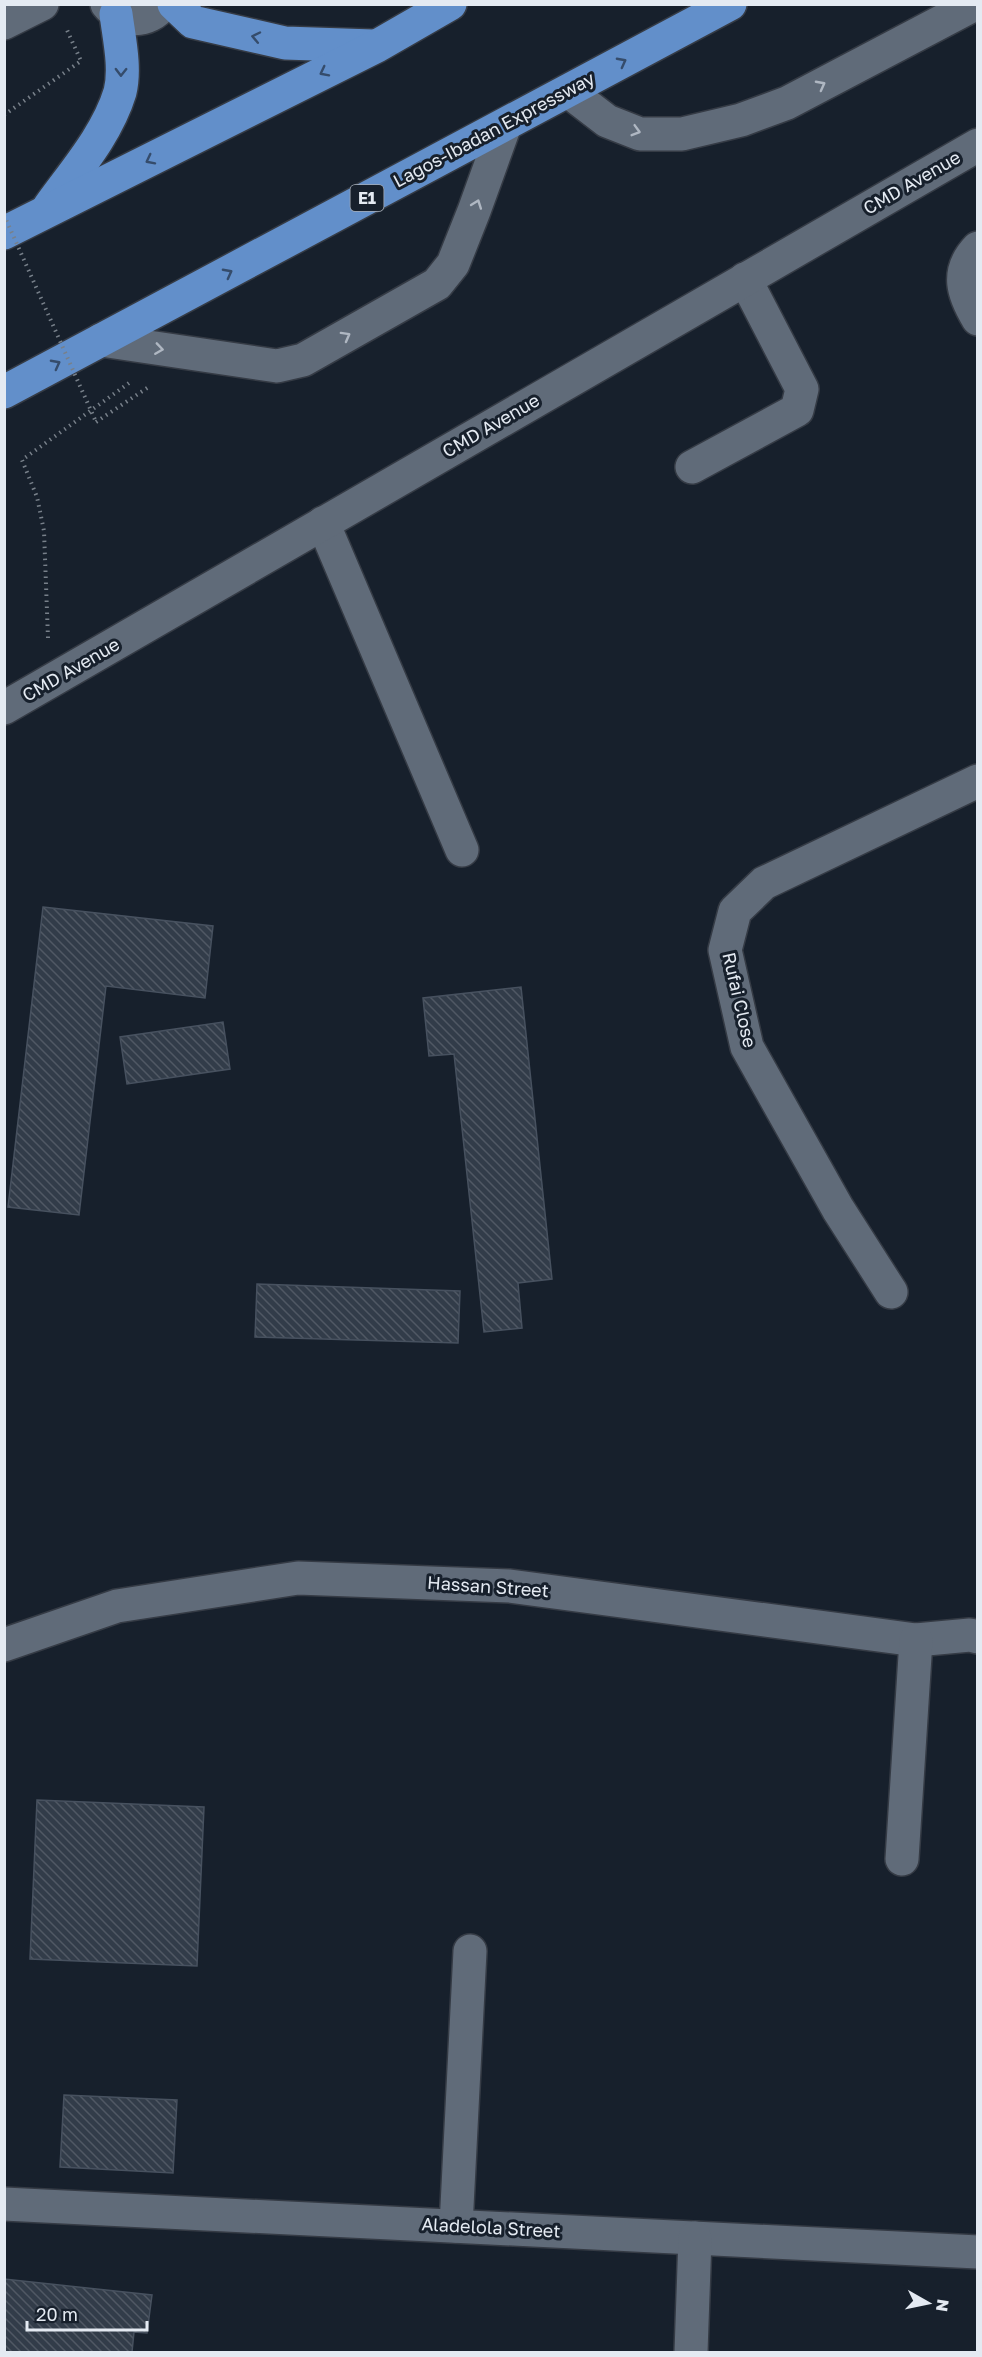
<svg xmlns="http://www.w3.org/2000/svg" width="982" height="2357" font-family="'Golos Text',sans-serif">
<defs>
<pattern id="building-back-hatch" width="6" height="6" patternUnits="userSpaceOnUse" patternTransform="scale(1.5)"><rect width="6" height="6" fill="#323c49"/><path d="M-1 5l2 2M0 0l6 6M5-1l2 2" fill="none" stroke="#505864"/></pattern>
</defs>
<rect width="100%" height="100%" fill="#17202c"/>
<g fill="url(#building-back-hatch)" stroke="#47515f" stroke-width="1.5">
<path d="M43 907 213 926 205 998 106 986 79 1215 8 1207Z"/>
<path d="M521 987 552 1279 518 1283 522 1328 484 1332 454 1054 429 1056 423 998Z"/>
<path d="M223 1022 230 1069 127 1084 120 1037Z"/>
<path d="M257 1284 460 1291 458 1343 255 1337Z"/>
<path d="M37 1800 204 1807 197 1966 30 1959Z"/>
<path d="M64 2095 177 2100 173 2173 60 2167Z"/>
<path d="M4 2279 152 2295 147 2333 134 2332 132 2352H4Z"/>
</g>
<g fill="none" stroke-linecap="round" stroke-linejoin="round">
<g stroke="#353b45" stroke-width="36">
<g id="minor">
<path d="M107 4C122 23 148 24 163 4"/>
<path d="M4 23 42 4"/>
<path d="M568 91 607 121 640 134H682L741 120 787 103 975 4"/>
<path d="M978 248C955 272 963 294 978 319"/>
<path d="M101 340 277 366 303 360 437 284 453 264 474 211 505 125"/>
<path d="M692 467 797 410 802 389 745 279"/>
<path d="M323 523 462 850"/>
<path d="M4 708 978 145"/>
<path d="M891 1292 838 1209 747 1047 725 950 735 911 764 883 978 781"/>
<path d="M4 1645 117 1606 298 1578 510 1586 916 1640 970 1635 978 1637"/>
<path d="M902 1859 916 1640"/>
<path d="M4 2204 978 2252"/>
<path d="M456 2226 470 1951"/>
<path d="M691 2352 695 2238"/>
</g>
</g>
<g stroke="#353b45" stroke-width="36">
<g id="highway">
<path d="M174 4 193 22 285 43 373 46"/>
<path d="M49 207C74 172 107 135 120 92 126 68 119 38 116 14"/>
<path d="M4 233 377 46 450 4"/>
<path d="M4 392 730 4"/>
</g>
</g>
<g stroke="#78808a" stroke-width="4" stroke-dasharray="1.5 4.5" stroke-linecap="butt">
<path d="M4 115 81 61 67 30"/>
<path d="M96 422 150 386"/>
<path d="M48 638 44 531 37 497 22 460 129 383"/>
</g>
<use href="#minor" stroke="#606b79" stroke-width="33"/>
<use href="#highway" stroke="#628fca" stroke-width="33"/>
<path stroke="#78808a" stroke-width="4" stroke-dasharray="1.5 4.5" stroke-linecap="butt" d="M4 215 96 422"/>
</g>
<defs><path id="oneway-chevron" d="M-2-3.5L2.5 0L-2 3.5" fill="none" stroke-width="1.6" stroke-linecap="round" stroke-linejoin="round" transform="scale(1.5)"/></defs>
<g stroke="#354c6b">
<use href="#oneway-chevron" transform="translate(256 37) rotate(-168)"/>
<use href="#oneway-chevron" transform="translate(622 62) rotate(-28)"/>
<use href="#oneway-chevron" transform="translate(121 72) rotate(91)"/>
<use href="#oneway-chevron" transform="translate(324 72) rotate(153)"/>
<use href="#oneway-chevron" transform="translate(150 160) rotate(153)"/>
<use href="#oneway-chevron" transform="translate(228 273) rotate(-28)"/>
<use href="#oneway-chevron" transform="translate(56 364) rotate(-28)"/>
</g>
<g stroke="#afb7c2">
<use href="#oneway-chevron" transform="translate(821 85) rotate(-28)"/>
<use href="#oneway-chevron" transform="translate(636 131) rotate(16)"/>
<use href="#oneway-chevron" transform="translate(477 204) rotate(-70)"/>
<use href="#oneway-chevron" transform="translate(346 336) rotate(-29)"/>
<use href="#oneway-chevron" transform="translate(159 349) rotate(8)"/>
</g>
<g text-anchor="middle" stroke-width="6" stroke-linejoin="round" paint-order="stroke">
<rect fill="#17202c" stroke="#a6adb7" stroke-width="1.5" x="350.5" y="185" width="33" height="26" rx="4.5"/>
<g font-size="16" font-weight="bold" fill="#e4eaf2">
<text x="367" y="204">E1</text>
</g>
<g font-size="18" fill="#e4eaf2" stroke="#17202c">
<text transform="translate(494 130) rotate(-28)" y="6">Lagos-Ibadan Expressway</text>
<text transform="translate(912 183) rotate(-30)" y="6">CMD Avenue</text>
<text transform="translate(491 426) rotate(-30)" y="6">CMD Avenue</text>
<text transform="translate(71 670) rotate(-30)" y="6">CMD Avenue</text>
<text transform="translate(739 1000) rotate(77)" y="6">Rufai Close</text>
<text transform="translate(488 1587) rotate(4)" y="6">Hassan Street</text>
<text transform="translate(491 2228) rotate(3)" y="6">Aladelola Street</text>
</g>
</g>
<rect width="982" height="2357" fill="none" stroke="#e4eaf2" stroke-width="12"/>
<g transform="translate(928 2303) rotate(99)" stroke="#17202c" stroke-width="4.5" paint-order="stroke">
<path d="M0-4.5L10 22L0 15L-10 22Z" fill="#e4eaf2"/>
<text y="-9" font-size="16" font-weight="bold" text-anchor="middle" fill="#e4eaf2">N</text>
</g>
<path d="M27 2321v9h120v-9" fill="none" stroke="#e4eaf2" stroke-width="3"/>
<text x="36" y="2321" font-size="18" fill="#e4eaf2" stroke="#17202c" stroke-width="4.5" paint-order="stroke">20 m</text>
</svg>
